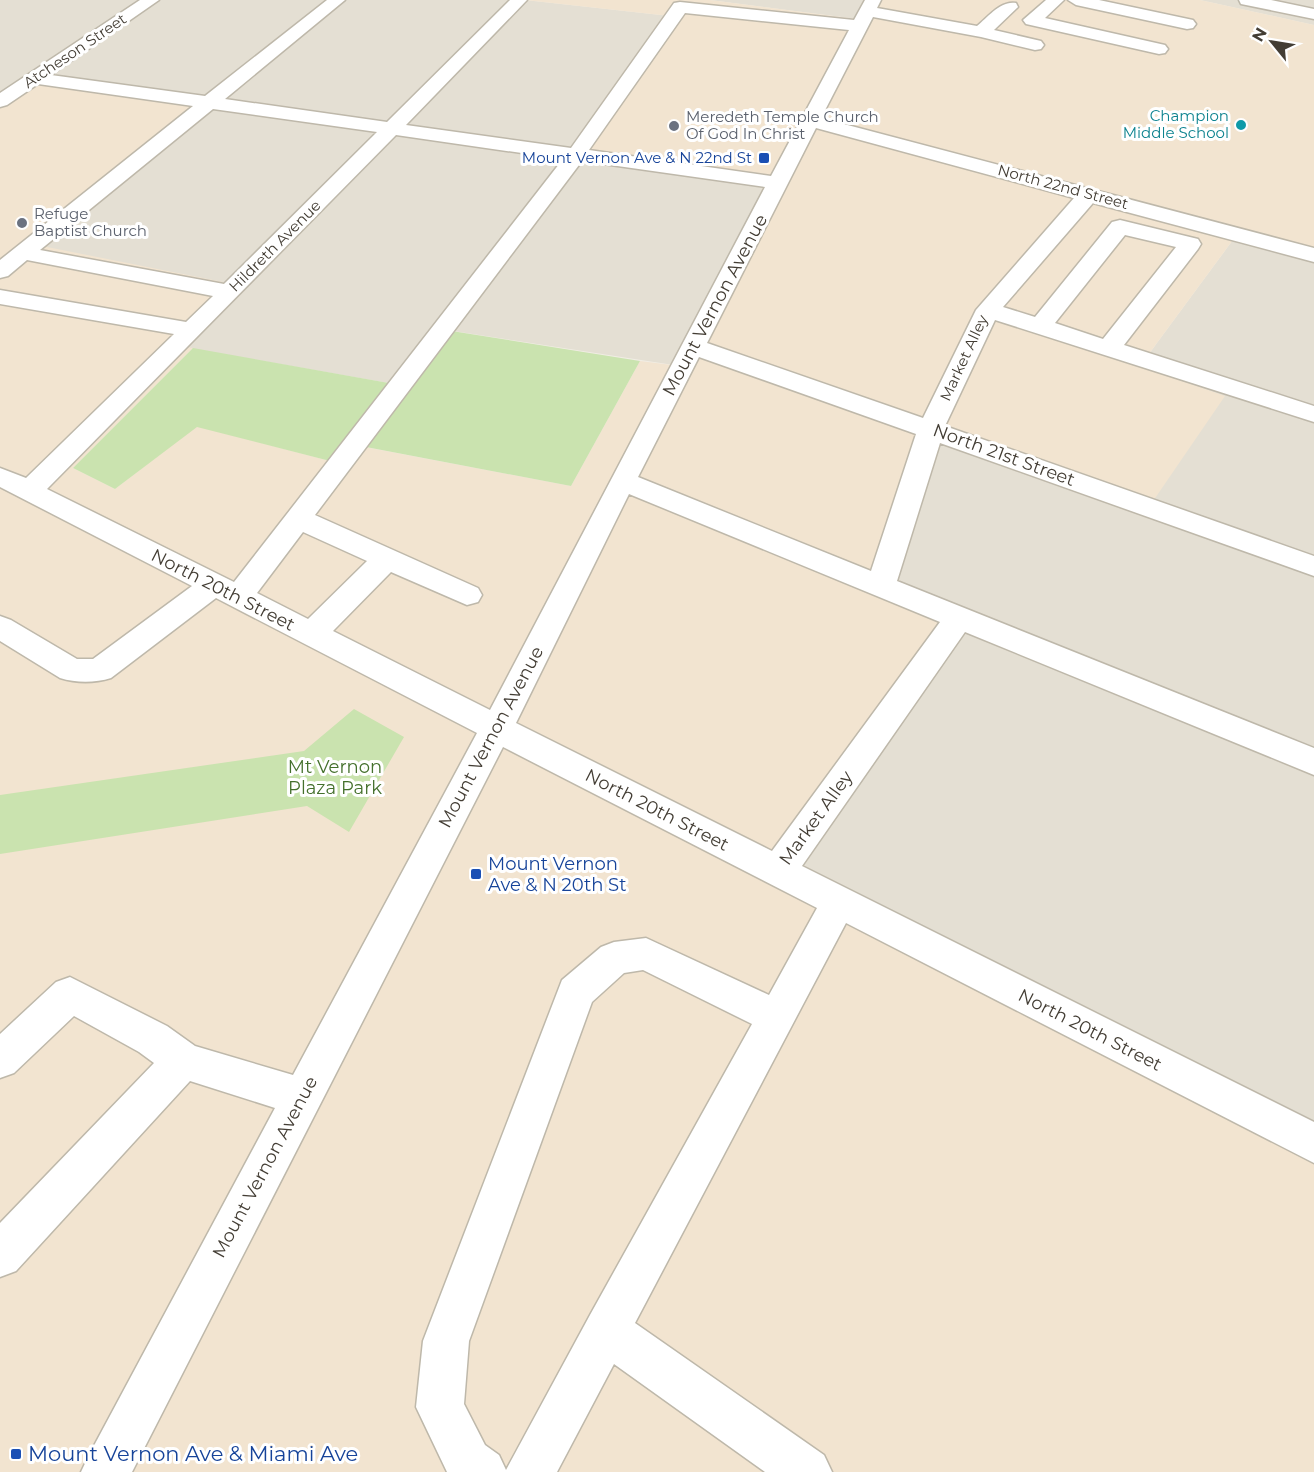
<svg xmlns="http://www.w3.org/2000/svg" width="1314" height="1472" font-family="Montserrat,sans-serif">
<rect width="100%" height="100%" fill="#f1ede4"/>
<g fill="#e4dfd3">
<path d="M0 0H525L679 17 773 184 680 366 440 329 400 385 171 345 36 245 0 95Z"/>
<path d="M710 0H867L857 19Z"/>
<path d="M1200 0H1314V25Z"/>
<path d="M1238 233 1314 253V1140L773 869 886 581 932 435 1140 366Z"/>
</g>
<path fill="#f2e4d0" d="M525 0H710L857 19 867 0H1200L1314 25V253L1238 233 1140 366 1225 396 1149 507 932 436 886 581 947 623 773 869 1314 1140V1472H0V95L24 79 205 103 37 245 233 284 172 345 193 348 73 468 115 489 197 426 330 461 344 443 571 486 640 361 680 366 773 184 574 155 679 17Z"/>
<g fill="#cae3af">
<path d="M439 329 640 361 571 486 345 443 330 461 197 427 115 489 73 468 193 348 400 385Z"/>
<path d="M354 709 404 737 349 832 307 806 0 854V795L304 751Z"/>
</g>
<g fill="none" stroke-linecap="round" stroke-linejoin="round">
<g stroke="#beb8aa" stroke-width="3">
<g id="minor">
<path d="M140 0H159L51 75 205 96 327 0H345L225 99 387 122 510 0H527L406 125 571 148 674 3 680 2 854 20 865 0H881L877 8 977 26C988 17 1001 0 1016 3L1018 7 994 30 1041 41 1044 45 1041 49 1035 50 981 37 873 17 821 118 1314 248V262L1093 203 1003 307 1035 317 1112 222 1120 220 1198 239 1201 244 1198 249 1124 345 1314 406V422L995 320 945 426 1314 556V576L940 443 897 581 1314 748V775L965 632 802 866 1314 1122V1163L846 923 635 1323 824 1455 832 1472H765L614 1364 557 1472H447L416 1407 423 1341 562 980 601 947 614 942 646 938 769 995 817 908 503 747 132 1472H81L89 1455 275 1108 190 1081 16 1271 0 1277V1223L154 1063 139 1052 74 1016 14 1073 0 1078V1034L56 982 70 977 167 1026 195 1046 293 1075 477 733 216 598 111 678C95 683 76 683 60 678L0 641V616L11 620 77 659H93L192 586 0 487V468L26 478 174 334 0 304V290L186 322 213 296 27 260 8 276 0 278V260L193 106 38 84 7 105 0 107V93ZM685 13 849 30 771 176 589 150ZM213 109 377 132 224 284 40 250ZM816 128 1074 198 976 310 923 418 707 343ZM396 135 563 159 234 582 47 489ZM582 161 765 187 490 710 333 631 391 572 467 605 478 602 482 595 478 588 315 515ZM1125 235 1176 247 1103 339 1055 323ZM699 357 916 434 871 571 638 477ZM629 494 940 622 772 851 516 723ZM303 532 367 561 308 619 257 593ZM643 970 752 1024 590 1315 506 1470 499 1455 485 1445 464 1404 469 1341 592 1002 624 973Z"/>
<path d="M1046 0H1064L1045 18 1165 45 1168 49 1165 53 1159 54 1026 24 1023 20Z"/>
<path d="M1068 0H1099L1193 20 1196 24 1193 28 1187 29 1076 5Z"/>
<path d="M1239 0H1271L1314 9V19L1241 4Z"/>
</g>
</g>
<use href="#minor" fill="#fff" fill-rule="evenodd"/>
</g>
<circle fill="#0f9aa8" stroke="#fff" stroke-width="2" cx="1241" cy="125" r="6"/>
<g fill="#6b7280" stroke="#fff" stroke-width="2">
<circle cx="674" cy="126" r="6"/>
<circle cx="22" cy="223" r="6"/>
</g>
<g fill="#1a4fb4" stroke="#fff" stroke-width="2">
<rect x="758" y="152" width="12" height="12" rx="3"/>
<rect x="470" y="868" width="12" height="12" rx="3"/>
<rect x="10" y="1448" width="12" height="12" rx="3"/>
</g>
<g text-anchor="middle" stroke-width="6" stroke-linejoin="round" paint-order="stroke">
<g font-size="15" fill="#433d34" stroke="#fff">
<text transform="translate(75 51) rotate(-34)" y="5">Atcheson Street</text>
<text transform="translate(1063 187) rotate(15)" y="5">North 22nd Street</text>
<text transform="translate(275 246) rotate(-45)" y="5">Hildreth Avenue</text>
<text transform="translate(964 358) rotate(-65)" y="5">Market Alley</text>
</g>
<g font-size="15" fill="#0d838f" stroke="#fff" text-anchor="end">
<text x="1229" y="121">Champion<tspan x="1229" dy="17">Middle School</tspan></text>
</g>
<g font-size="15" fill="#5b616d" stroke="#fff" text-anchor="start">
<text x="686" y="122">Meredeth Temple Church<tspan x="686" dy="17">Of God In Christ</tspan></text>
<text x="34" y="219">Refuge<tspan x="34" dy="17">Baptist Church</tspan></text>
</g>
<g font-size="15" fill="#164399" stroke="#fff" text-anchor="end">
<text x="752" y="163">Mount Vernon Ave &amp; N 22nd St</text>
</g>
<g font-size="18" fill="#433d34" stroke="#fff">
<text transform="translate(715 305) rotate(-62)" y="6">Mount Vernon Avenue</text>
<text transform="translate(1004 455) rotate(20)" y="6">North 21st Street</text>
<text transform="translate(223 590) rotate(27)" y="6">North 20th Street</text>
<text transform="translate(491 737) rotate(-62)" y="6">Mount Vernon Avenue</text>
<text transform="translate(657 810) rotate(27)" y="6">North 20th Street</text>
<text transform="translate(816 818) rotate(-54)" y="6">Market Alley</text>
<text transform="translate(1090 1030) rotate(27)" y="6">North 20th Street</text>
<text transform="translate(265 1167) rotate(-62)" y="6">Mount Vernon Avenue</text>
</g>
<g font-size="18" fill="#44702c" stroke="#fff">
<text x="335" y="773">Mt Vernon<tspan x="335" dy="21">Plaza Park</tspan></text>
</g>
<g font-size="18" fill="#164399" stroke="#fff" text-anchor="start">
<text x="488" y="870">Mount Vernon<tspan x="488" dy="21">Ave &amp; N 20th St</tspan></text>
</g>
<g font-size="21" fill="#164399" stroke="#fff" text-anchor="start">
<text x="28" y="1461">Mount Vernon Ave &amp; Miami Ave</text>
</g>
</g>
<g transform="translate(1272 42) rotate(300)" stroke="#ffffff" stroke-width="4.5" paint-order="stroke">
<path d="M0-4.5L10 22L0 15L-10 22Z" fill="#433d34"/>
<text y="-9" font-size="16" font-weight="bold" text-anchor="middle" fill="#433d34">N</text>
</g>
</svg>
